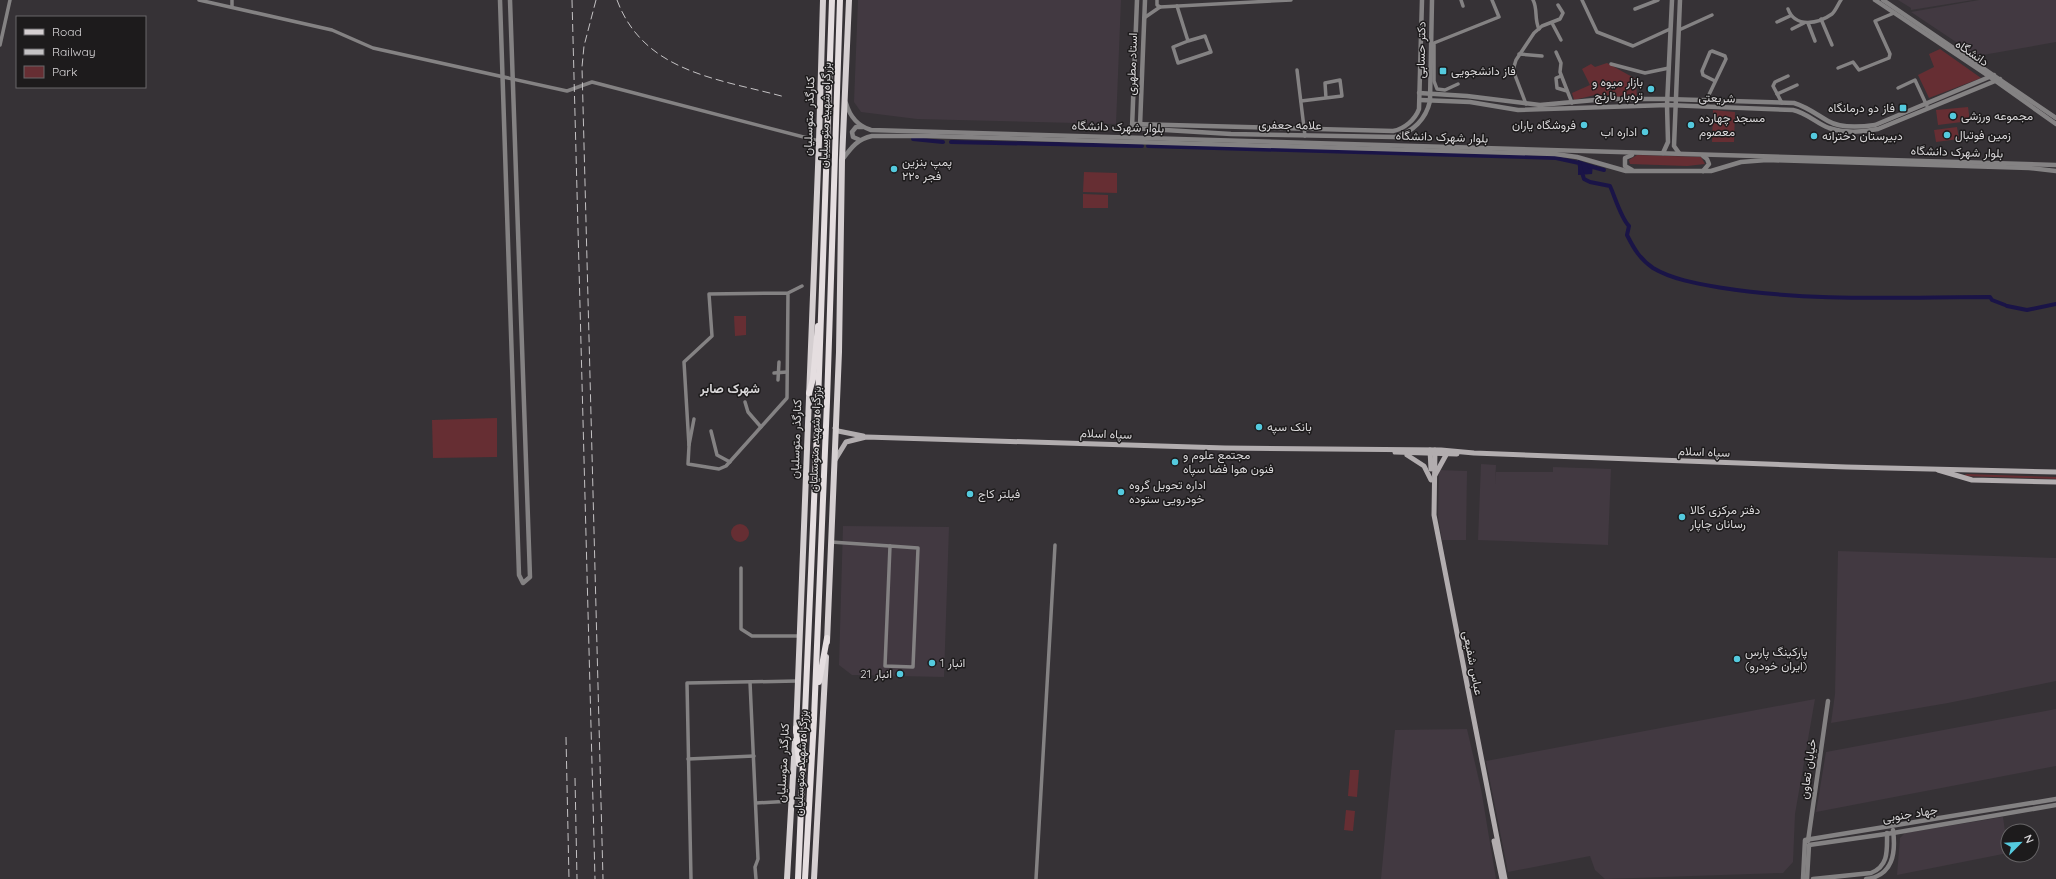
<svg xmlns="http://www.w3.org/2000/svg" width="2056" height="879" font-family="Quicksand,Vazirmatn,sans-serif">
<rect width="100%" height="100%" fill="#363236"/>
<g fill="#423941">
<path d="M858 0H1121L1116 124 917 119 861 112 854 102Z"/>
<path d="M1898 0H1973L1911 10V8Z"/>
<path d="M1979 0H2056V42L1977 56 1911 12Z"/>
<path d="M1481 464 1496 465 1495 485 1496 472H1553V467L1611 469 1608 545 1478 540Z"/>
<path d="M1439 470 1467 471 1466 540H1442L1438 516Z"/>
<path d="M843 526 949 527 944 677 852 675 839 665Z"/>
<path d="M1838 551 2056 558V681L1948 703 1831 723 1835 694Z"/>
<path d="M1815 699 1795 814 1793 862 1783 873 1605 879 1595 870 1590 856 1508 872 1486 761Z"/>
<path d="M2056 709V766L1816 812 1826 752Z"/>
<path d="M1467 729 1481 789 1496 879H1381L1395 730Z"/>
<path d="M2003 817 2008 853 1897 875 1900 838 1905 833Z"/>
</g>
<g fill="#662e33">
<path d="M1940 49 1981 78 1929 98 1918 75 1934 67 1929 54Z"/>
<path d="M1607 63 1636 79 1637 98 1595 95 1574 100 1572 93 1590 85 1582 69 1591 64 1595 67Z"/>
<path d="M1968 107 1970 121 1938 125 1936 110Z"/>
<path d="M1713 110 1735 112 1734 142H1712Z"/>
<path d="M1957 127 1959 139 1936 142 1934 130Z"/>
<path d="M1637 155 1701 157 1705 164 1687 166 1630 164 1629 160Z"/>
<path d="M1084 172 1117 173V193L1083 192Z"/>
<path d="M1083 194 1108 195V208H1083Z"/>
<path d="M734 316H746V335L735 336Z"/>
<path d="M497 418V457L433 458 432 420Z"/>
<path d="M1967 474 2056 477V479L1962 476Z"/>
<circle cx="740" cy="533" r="9"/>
<path d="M1350 770H1359L1357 797 1348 796Z"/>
<path d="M1346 810 1355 811 1353 831 1344 830Z"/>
</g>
<path fill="#1a1447" d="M1578 160 1593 165 1592 174 1578 175Z"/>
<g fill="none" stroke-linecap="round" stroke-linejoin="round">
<g stroke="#1a1447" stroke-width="4">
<path d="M913 139 943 142"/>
<path d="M951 142 1142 146"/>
<path d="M1148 146 1556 158 1579 163 1584 179 1590 182 1610 186C1615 197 1621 218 1629 226L1627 235C1634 249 1640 259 1653 268 1673 280 1700 284 1723 288 1812 302 1901 297 1990 297L1992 300 2005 305"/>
<path d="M1589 166 1604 170"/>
<path d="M2007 306 2027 310 2056 304"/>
</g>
<g stroke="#848283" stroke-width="3.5">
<path d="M199 0 332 30 373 48 567 91 592 82 819 141"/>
<path d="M232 0V7"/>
<path d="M1157 0V5L1160 7"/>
<path d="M1461 0 1463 6"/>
<path d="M1533 0C1538 9 1534 19 1539 29"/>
<path d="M1582 0 1597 32 1633 46 1670 29"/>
<path d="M1177 6 1188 41 1205 36 1211 52 1178 63 1173 47 1188 41"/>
<path d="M1160 7 1291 0"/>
<path d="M1635 9 1658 0"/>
<path d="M1788 9C1795 28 1818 24 1832 14 1836 10 1838 4 1841 0"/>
<path d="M1144 18 1160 7"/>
<path d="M1821 19 1832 45"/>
<path d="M1777 22 1790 16"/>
<path d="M1552 23 1561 40"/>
<path d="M1808 23 1815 41"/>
<path d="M1792 29 1804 23"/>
<path d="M1679 30 1712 15"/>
<path d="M0 45 10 0"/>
<path d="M1556 52 1561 63 1560 72 1572 103"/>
<path d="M1519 54 1542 56"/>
<path d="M1611 64 1645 73 1669 68"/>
<path d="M1838 68 1853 62 1859 70 1889 58 1890 54 1875 21 1894 13"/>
<path d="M1297 70 1305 136"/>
<path d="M1561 76 1556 78 1557 88 1567 91"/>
<path d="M1458 84 1445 90 1437 89 1434 81V43L1499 17 1492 0"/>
<path d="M1898 88 1915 80 1927 106"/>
<path d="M1777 94 1797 85"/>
<path d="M1301 101 1342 96 1340 80 1325 83 1326 98"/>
<path d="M1706 101 1726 59 1725 56 1712 51 1710 52 1702 71 1703 75 1715 81"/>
<path d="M1782 103 1773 86 1775 82 1788 76"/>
<path d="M1526 104 1513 70 1516 60 1534 33 1542 26 1560 19 1563 13 1558 5"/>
<path d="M788 293 787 398 726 466 719 469 688 464 689 446 684 362 712 336 709 294 788 293 802 286"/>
<path d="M774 373 787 372"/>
<path d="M778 380 779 362"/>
<path d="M745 402 748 412 761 427"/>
<path d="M711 431 717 455 730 462"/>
<path d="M689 445 694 419"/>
<path d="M831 542 890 546"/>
<path d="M890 546 918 548 913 667 885 666Z"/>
<path d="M741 568V629L752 636H800"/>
<path d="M750 682 758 859 755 867 756 879"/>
<path d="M688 759 754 756"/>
<path d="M756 803 792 801"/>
<path d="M691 879 687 683 797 681"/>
<path d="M1036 879 1055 545"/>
</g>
<g stroke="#848283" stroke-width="4.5">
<path d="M500 0 519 575 523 583 530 577 510 0"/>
<path d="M1137 0 1132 128 1231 134 1395 137C1413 132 1426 119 1430 101L1432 0"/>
<path d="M1875 0 1990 77 2056 124"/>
<path d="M1883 0 2056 118"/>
<path d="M1419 93 1467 96 1540 105 1606 99H1667L1794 103C1807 107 1816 114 1828 121 1840 128 1861 127 1875 125L1994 75"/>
<path d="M1420 100 1470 102 1518 110 1667 105 1793 110C1807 113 1816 123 1829 128 1844 133 1863 132 1878 129L2000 79"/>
<path d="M846 103C850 117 858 126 871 130L2056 165"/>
<path d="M1133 124 1393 131C1404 129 1415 120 1419 109L1422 0"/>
<path d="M1140 126 1145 0"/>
<path d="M860 140 853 137 852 132 856 127H863"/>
<path d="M1663 153 1668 142 1667 105 1672 0"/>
<path d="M1679 153 1674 146 1680 0"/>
<path d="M1703 156 1707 159 1709 164 1703 171"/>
<path d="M842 160C851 148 857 139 872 136H927L1555 154 1577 157 1626 171H1711L1741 162 1767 160 2029 168 2056 171"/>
<path d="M1632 170 1625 166V158L1632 155"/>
<path d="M1808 841 1828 701"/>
<path d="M1803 879 1805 840 2056 799"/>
<path d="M1807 879 1809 845 1893 833 2056 805"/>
<path d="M1813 879 1871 873C1889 866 1887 850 1887 833"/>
<path d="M1866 879C1893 876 1896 853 1893 830"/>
</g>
<g stroke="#b2adaf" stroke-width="5">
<path d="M835 428 838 431 863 436"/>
<path d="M1430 450 1431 469"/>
<path d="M1435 450 1434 515 1505 879"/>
<path d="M1395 452 1457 454"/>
<path d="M1407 455 1424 466 1431 480"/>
<path d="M835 460 846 442 866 437 1225 448 1441 450 1474 453 1846 467 2056 472"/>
<path d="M1938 470 1972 480 2056 482"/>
<path d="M1435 475 1446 455"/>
<path d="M1494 841 1502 879"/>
</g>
<g stroke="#d5cfd1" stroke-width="6">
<path d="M827 642 839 352 842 160 849 0"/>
<path d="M796 732 819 141 823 0"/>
<path d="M787 879 795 741"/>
<path d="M814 879 826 657"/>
</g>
<g stroke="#e5dee0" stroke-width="6">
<path d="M809 393 813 379 818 326"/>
<path d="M819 682 827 638"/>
<path d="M796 728 799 764"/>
<path d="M798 879 817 431 832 0"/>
<path d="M805 879 814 719 827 402 840 0"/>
</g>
<g stroke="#c4c2c4" stroke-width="1" stroke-dasharray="8 4" stroke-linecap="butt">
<path d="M572 0 595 879"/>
<path d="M596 0 584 46 582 67 603 879"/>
<path d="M617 0C644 73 720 79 785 97"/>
<path d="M566 737 569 879"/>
<path d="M575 778 577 879"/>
</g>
</g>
<g fill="#54cade" stroke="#1d1b1c" stroke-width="1.5">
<rect x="1439" y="67" width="8" height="8" rx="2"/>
<circle cx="1651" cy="89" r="4"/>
<rect x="1899" y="104" width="8" height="8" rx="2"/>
<circle cx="1953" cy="116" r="4"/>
<circle cx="1584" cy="125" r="4"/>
<circle cx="1691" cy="125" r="4"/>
<circle cx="1645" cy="132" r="4"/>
<circle cx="1947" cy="135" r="4"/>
<circle cx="1814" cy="136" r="4"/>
<circle cx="894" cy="169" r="4"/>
<circle cx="1259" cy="427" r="4"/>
<circle cx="1175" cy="462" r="4"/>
<circle cx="1121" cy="492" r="4"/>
<circle cx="970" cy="494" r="4"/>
<circle cx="1682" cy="517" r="4"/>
<circle cx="1737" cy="659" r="4"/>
<circle cx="932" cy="663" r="4"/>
<circle cx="900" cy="674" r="4"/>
</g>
<g text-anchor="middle" stroke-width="3" stroke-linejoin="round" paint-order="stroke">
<g font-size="12" fill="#d9d7d9" stroke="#1d1b1c">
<text transform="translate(1421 50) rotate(-89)" y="4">دکتر حسابی</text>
<text transform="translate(1972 53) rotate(34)" y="4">دانشگاه</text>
<text transform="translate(1132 64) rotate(-88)" y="4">استاد مطهری</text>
<text transform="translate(1717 98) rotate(2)" y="4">شریعتی</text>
<text transform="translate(825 115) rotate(-88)" y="4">بزرگراه شهید متوسلیان</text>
<text transform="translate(809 116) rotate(-88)" y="4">کنارگذر متوسلیان</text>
<text transform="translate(1290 125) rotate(1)" y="4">علامه جعفری</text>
<text transform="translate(1118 127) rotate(2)" y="4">بلوار شهرک دانشگاه</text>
<text transform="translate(1442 137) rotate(2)" y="4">بلوار شهرک دانشگاه</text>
<text transform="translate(1957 152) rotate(2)" y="4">بلوار شهرک دانشگاه</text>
<text transform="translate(1106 434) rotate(2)" y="4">سپاه اسلام</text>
<text transform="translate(796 439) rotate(-88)" y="4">کنارگذر متوسلیان</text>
<text transform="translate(815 439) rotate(-88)" y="4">بزرگراه شهید متوسلیان</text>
<text transform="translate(1704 452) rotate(2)" y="4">سپاه اسلام</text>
<text transform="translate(1473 663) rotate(79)" y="4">عباس شفیعی</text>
<text transform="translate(783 763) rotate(-87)" y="4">کنارگذر متوسلیان</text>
<text transform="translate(801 763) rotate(-87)" y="4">بزرگراه شهید متوسلیان</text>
<text transform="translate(1808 769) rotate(-82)" y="4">خیابان تعاون</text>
<text transform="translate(1910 814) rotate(-9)" y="4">جهاد جنوبی</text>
</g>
<g font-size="12" fill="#d9d7d9" stroke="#1d1b1c" text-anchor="start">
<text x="1451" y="75">فاز دانشجویی</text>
<text x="1643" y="86" text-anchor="end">بازار میوه و<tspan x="1643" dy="14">تره‌بار نارنج</tspan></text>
<text x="1895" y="112" text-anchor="end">فاز دو درمانگاه</text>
<text x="1961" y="120">مجموعه ورزشی</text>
<text x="1699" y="122">مسجد چهارده<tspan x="1699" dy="14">معصوم</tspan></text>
<text x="1576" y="129" text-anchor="end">فروشگاه یاران</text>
<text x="1637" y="136" text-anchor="end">اداره اب</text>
<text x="1955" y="139">زمین فوتبال</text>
<text x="1822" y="140">دبیرستان دخترانه</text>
<text x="902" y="166">پمپ بنزین<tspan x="902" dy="14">۲۲۰ فجر</tspan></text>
<text x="1267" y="431">بانک سپه</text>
<text x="1183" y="459">مجتمع علوم و<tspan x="1183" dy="14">فنون هوا فضا سپاه</tspan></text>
<text x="1129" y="489">اداره تحویل گروه<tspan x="1129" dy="14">خودرویی ستوده</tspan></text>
<text x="978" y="498">فیلتر کاج</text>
<text x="1690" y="514">دفتر مرکزی کالا<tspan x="1690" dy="14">رسانان چاپار</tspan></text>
<text x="1745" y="656">پارکینگ پارس<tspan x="1745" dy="14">(ایران خودرو)</tspan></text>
<text x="940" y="667">انبار 1</text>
<text x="892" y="678" text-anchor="end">انبار 21</text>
</g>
<g font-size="13" font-weight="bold" fill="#d9d7d9" stroke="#1d1b1c">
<text x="730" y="393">شهرک صابر</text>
</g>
</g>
<rect x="16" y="16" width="130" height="72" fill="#1d1b1c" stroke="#686668"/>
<rect x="24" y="29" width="20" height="6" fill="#d5cfd1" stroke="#686668"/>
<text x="52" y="36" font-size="12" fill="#d9d7d9">Road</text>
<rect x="24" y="49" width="20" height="6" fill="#c4c2c4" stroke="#686668"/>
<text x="52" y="56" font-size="12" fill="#d9d7d9">Railway</text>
<rect x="24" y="66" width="20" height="12" fill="#662e33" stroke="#686668"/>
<text x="52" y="76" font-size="12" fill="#d9d7d9">Park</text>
<g transform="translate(2020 843) rotate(66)"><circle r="19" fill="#1d1b1c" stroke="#686668"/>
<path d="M0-3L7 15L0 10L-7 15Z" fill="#54cade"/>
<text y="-6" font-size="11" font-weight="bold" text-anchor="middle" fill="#d9d7d9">N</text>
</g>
</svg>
